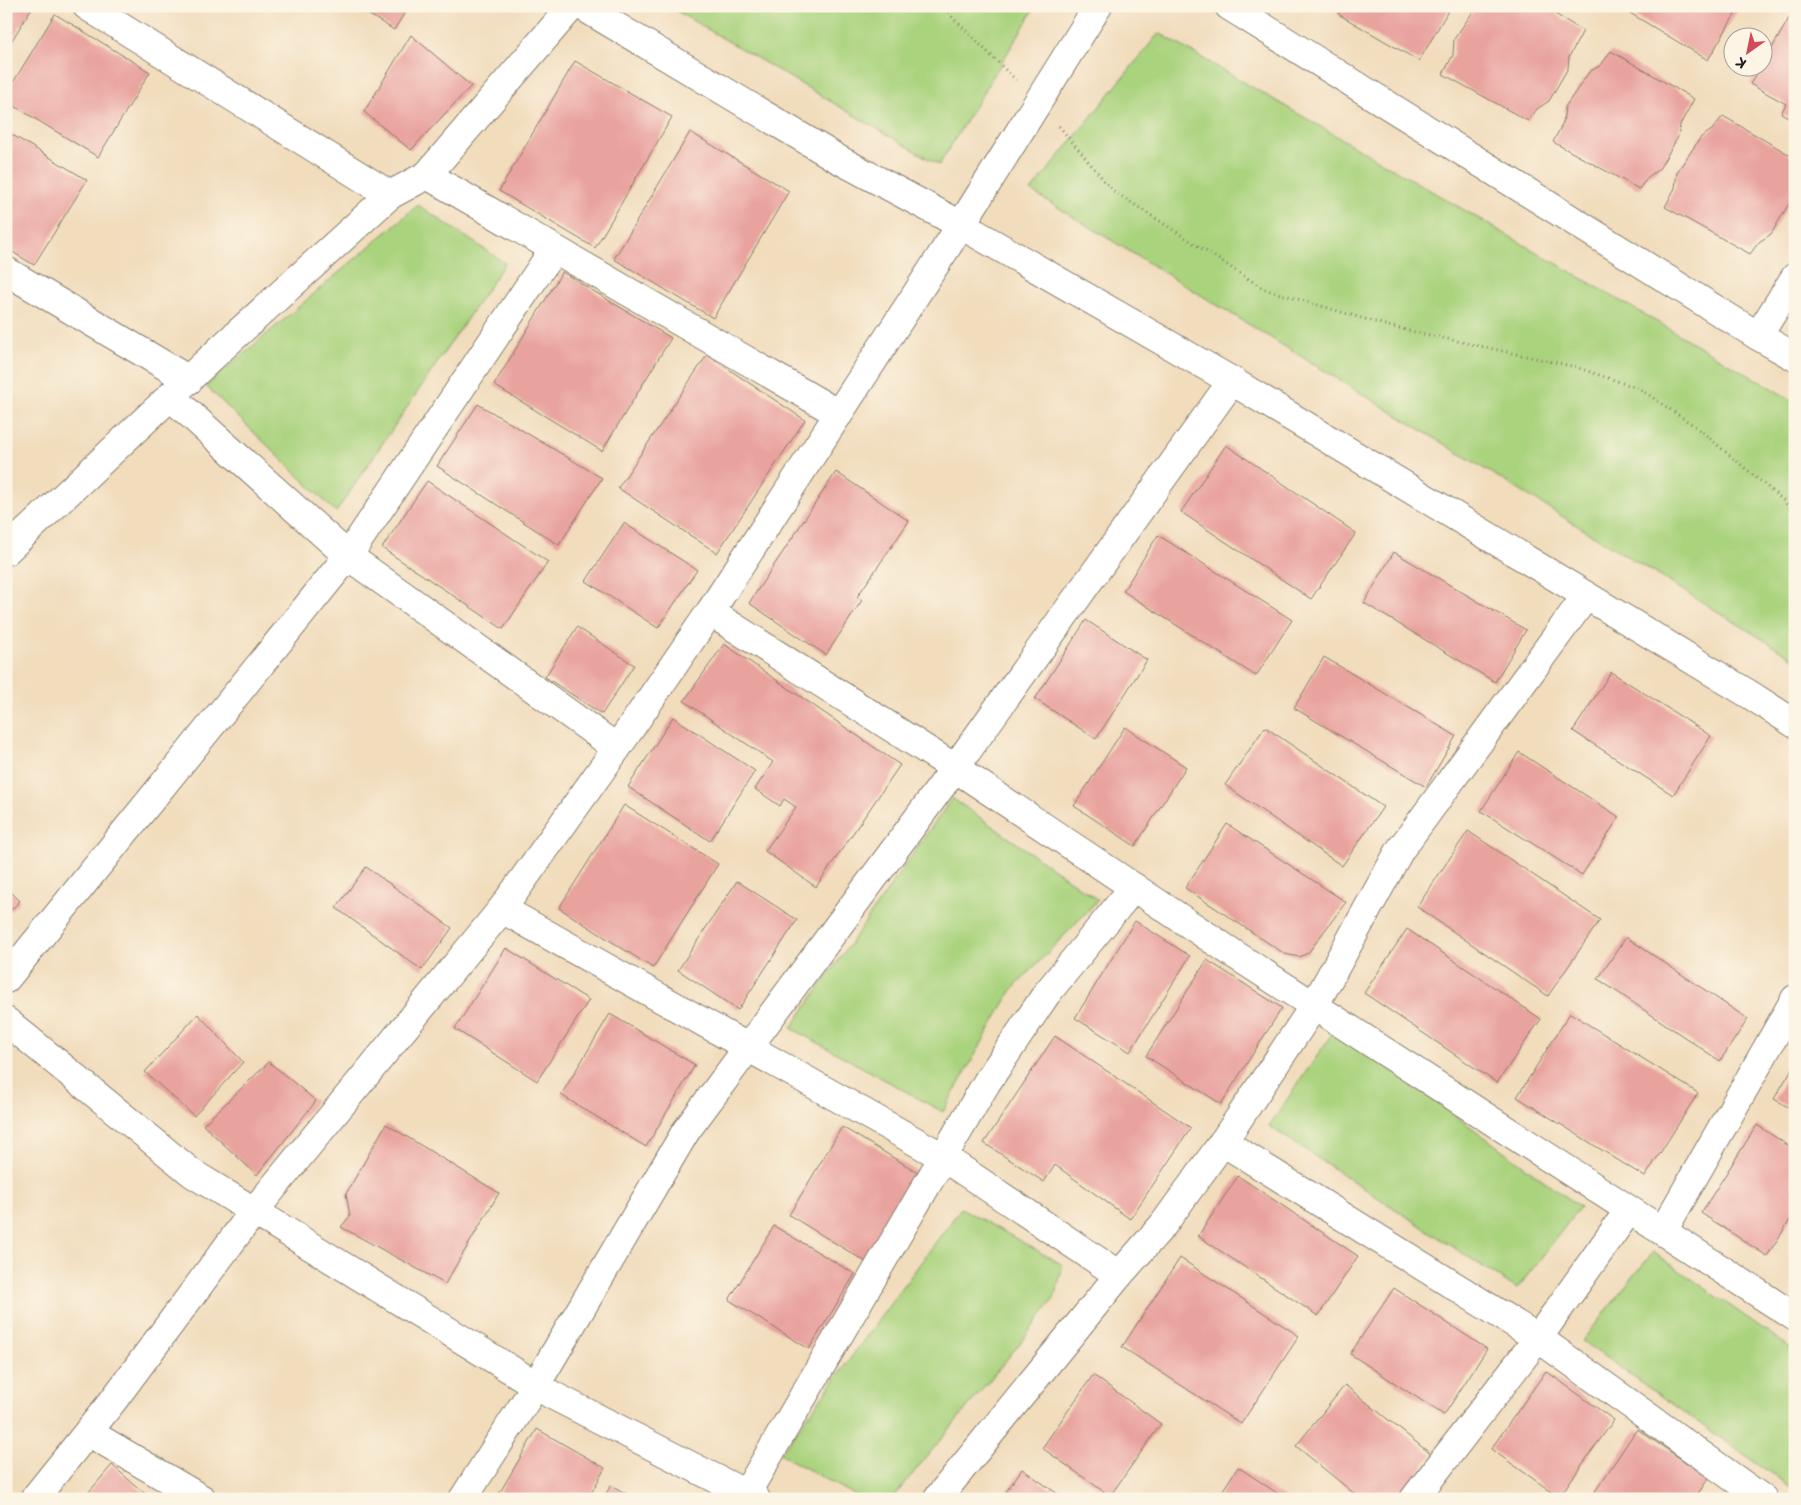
<svg xmlns="http://www.w3.org/2000/svg" width="1801" height="1505" font-family="Mali,sans-serif">
<rect width="100%" height="100%" fill="#fcf5e5"/>
<filter id="ink" filterUnits="userSpaceOnUse"><feTurbulence type="fractalNoise" baseFrequency=".02" numOctaves="2"/><feDisplacementMap in="SourceGraphic" scale="10" xChannelSelector="R" yChannelSelector="G"/><feConvolveMatrix kernelMatrix="1 2 1 2 8 2 1 2 1" color-interpolation-filters="sRGB"/></filter>
<filter id="wash" filterUnits="userSpaceOnUse"><feTurbulence type="fractalNoise" baseFrequency=".0096" numOctaves="4" result="noise"/><feDisplacementMap in="SourceGraphic" scale="20" xChannelSelector="R" yChannelSelector="G"/><feGaussianBlur stdDeviation="1.12" result="paint"/><feColorMatrix in="noise" values="0 0 0 0 0 0 0 0 0 0 0 0 0 0 0 0 0 1.4 0 .05"/><feComposite in="paint" operator="in"/></filter>
<g filter="url(#wash)">
<rect width="100%" height="100%" fill="#f1dcbc"/>
<g fill="#aad37e" stroke="#63784d">
<path d="M668 6H1036L939 165Z"/>
<path d="M1159 33 1795 402V659L1031 191Z"/>
<path d="M418 205 505 263 336 512 206 386Z"/>
<path d="M952 798 1098 900 1011 991 943 1112 791 1028Z"/>
<path d="M1336 1028 1580 1207 1517 1289 1269 1126Z"/>
<path d="M961 1208 1063 1265 1054 1299 1025 1337 892 1499H862L780 1454Z"/>
<path d="M1653 1252 1795 1351V1490L1582 1341Z"/>
</g>
<g id="blocks">
<g fill="#e9a39f">
<path d="M6 6H33L6 50Z"/>
<path d="M355 6H409L394 30Z"/>
<path d="M1342 6H1451L1419 61 1338 14Z"/>
<path d="M1477 6H1542L1583 31 1569 57 1568 68 1549 101 1537 109 1528 121 1443 74 1453 55 1454 39Z"/>
<path d="M1627 6H1740L1708 60 1625 10Z"/>
<path d="M1795 8V121L1781 113 1786 104 1750 84 1760 68H1764V62Z"/>
<path d="M55 14 150 72 98 157 6 101V94Z"/>
<path d="M411 35 471 86 411 150 364 112Z"/>
<path d="M1611 51 1694 99 1680 125 1678 137 1659 169 1648 177 1639 189 1553 142 1563 123 1565 107 1589 72 1601 65Z"/>
<path d="M575 61 672 117 595 248 499 191Z"/>
<path d="M1723 116 1795 158V184L1790 202 1771 234 1759 242 1750 254 1665 207 1675 188 1677 172 1701 137 1712 130Z"/>
<path d="M6 131 87 180 34 265 6 248Z"/>
<path d="M690 132 789 191 713 318 614 259Z"/>
<path d="M562 272 671 338 602 451 494 385Z"/>
<path d="M707 355 805 420 717 553 618 488Z"/>
<path d="M478 404 602 478 559 545 437 466Z"/>
<path d="M1226 445 1356 533 1311 599 1181 512Z"/>
<path d="M836 472 909 521 857 597 862 600 826 655 749 603Z"/>
<path d="M427 481 548 562 503 629 382 548Z"/>
<path d="M624 523 697 570 658 628 586 581Z"/>
<path d="M1158 535 1292 620 1256 676 1123 591Z"/>
<path d="M1394 552 1526 630 1495 682 1364 603Z"/>
<path d="M1086 620 1147 660 1096 739 1035 699Z"/>
<path d="M577 627 634 665 602 714 545 677Z"/>
<path d="M724 644 900 765 816 887 765 851 796 807 784 799 780 806 755 789 773 762 684 701Z"/>
<path d="M1324 657 1456 736 1426 787 1294 708Z"/>
<path d="M1611 672 1711 736 1673 795 1573 731Z"/>
<path d="M673 717 755 771 710 841 628 787Z"/>
<path d="M1125 727 1186 767 1135 846 1074 806Z"/>
<path d="M1265 727 1383 807 1342 866 1225 785Z"/>
<path d="M1519 752 1619 817 1582 875 1481 811Z"/>
<path d="M624 805 718 864 653 968 559 908Z"/>
<path d="M1227 824 1346 902 1308 953 1299 957 1285 954 1185 888Z"/>
<path d="M1468 831 1600 920 1548 996 1417 907Z"/>
<path d="M366 867 452 928 422 970 336 908Z"/>
<path d="M737 881 797 920 738 1010 678 970Z"/>
<path d="M6 887 20 901 6 915Z"/>
<path d="M1135 921 1190 956 1130 1052 1075 1018Z"/>
<path d="M1407 929 1541 1019 1497 1083 1364 993Z"/>
<path d="M1626 937 1748 1019 1720 1061 1598 979Z"/>
<path d="M506 948 589 1000 537 1081 455 1029Z"/>
<path d="M1207 960 1282 1008 1221 1104 1146 1056Z"/>
<path d="M1570 1013 1698 1093 1645 1177 1517 1097Z"/>
<path d="M198 1014 243 1062 194 1116 145 1072Z"/>
<path d="M610 1014 695 1065 646 1147 561 1095Z"/>
<path d="M1055 1036 1191 1128 1130 1219 1055 1165 1044 1182 984 1143Z"/>
<path d="M269 1062 316 1101 257 1175 203 1125Z"/>
<path d="M1795 1064V1111L1774 1099Z"/>
<path d="M386 1124 499 1193 445 1284 341 1227 350 1216 346 1194Z"/>
<path d="M1757 1125 1795 1150V1212L1767 1256 1701 1213Z"/>
<path d="M842 1127 919 1173 866 1262 789 1215Z"/>
<path d="M1238 1176 1358 1256 1318 1316 1198 1236Z"/>
<path d="M774 1226 855 1274 809 1349 729 1300Z"/>
<path d="M1180 1258 1299 1336 1241 1424 1122 1347Z"/>
<path d="M1394 1288 1487 1349 1444 1415 1350 1354Z"/>
<path d="M1546 1371 1614 1420 1559 1497 1491 1449Z"/>
<path d="M1093 1375 1161 1424 1110 1496 1042 1448Z"/>
<path d="M1345 1385 1432 1455 1397 1499H1361L1296 1446Z"/>
<path d="M537 1429 605 1468 588 1499H496Z"/>
<path d="M1637 1429 1709 1478 1694 1499H1590Z"/>
<path d="M112 1465 151 1499H83Z"/>
<path d="M1238 1467 1286 1499H1217Z"/>
<path d="M1022 1469 1065 1499H1001Z"/>
<path d="M611 1485 635 1499H603Z"/>
</g>
</g>
</g>
<g filter="url(#ink)">
<use href="#blocks" fill-opacity="0" stroke="#867c6c" stroke-width="1"/>
<g fill="none" stroke-linecap="round" stroke-linejoin="round">
<g stroke="#867c6c" stroke-width="30">
<g id="street">
<path d="M87 6 390 195"/>
<path d="M582 6 838 159 961 225 1232 381 1752 696 1795 724"/>
<path d="M1229 6 1758 336 1795 357"/>
<path d="M427 175 839 414"/>
<path d="M6 271 189 380"/>
<path d="M1758 336 1795 277"/>
<path d="M171 397 348 556 617 748"/>
<path d="M6 551 226 344 390 195 427 175 572 6"/>
<path d="M710 612 955 768 1237 956 1795 1317"/>
<path d="M502 909 943 1157 1119 1275"/>
<path d="M6 979 348 556 554 249"/>
<path d="M6 1021 192 1173 552 1395 756 1499"/>
<path d="M1223 1142 1538 1338 1763 1499"/>
<path d="M1663 1231 1795 999"/>
<path d="M88 1432 202 1499"/>
<path d="M746 1494 987 1082 1047 993 1134 887"/>
<path d="M34 1499 112 1402 254 1211 502 909 617 748 710 612 961 225 1098 6"/>
<path d="M463 1499 536 1385 686 1131 955 768 1232 381"/>
<path d="M937 1499 1119 1275 1163 1225 1223 1142 1314 1006 1400 850 1586 596"/>
<path d="M1414 1499 1538 1338 1629 1210"/>
</g>
</g>
<g stroke="#867c6c" stroke-width="3" stroke-dasharray="1 4" stroke-linecap="butt">
<path d="M941 6 1016 80"/>
<path d="M1059 126 1112 190 1264 289 1392 327 1576 367 1640 389 1696 427 1783 500 1795 514"/>
</g>
<use href="#street" stroke="#fff" stroke-width="28"/>
</g>
</g>
<rect width="1801" height="1505" fill="none" stroke="#fcf5e5" stroke-width="25"/>
<g transform="translate(1748 52) rotate(213)"><circle r="24" fill="#fcf5e5" stroke="#a29e95"/>
<path d="M0-4L9 19L0 12L-9 19Z" fill="#d1495b"/>
<text y="-8" font-size="14" font-weight="bold" text-anchor="middle" fill="#1c1c1c">K</text>
</g>
</svg>
